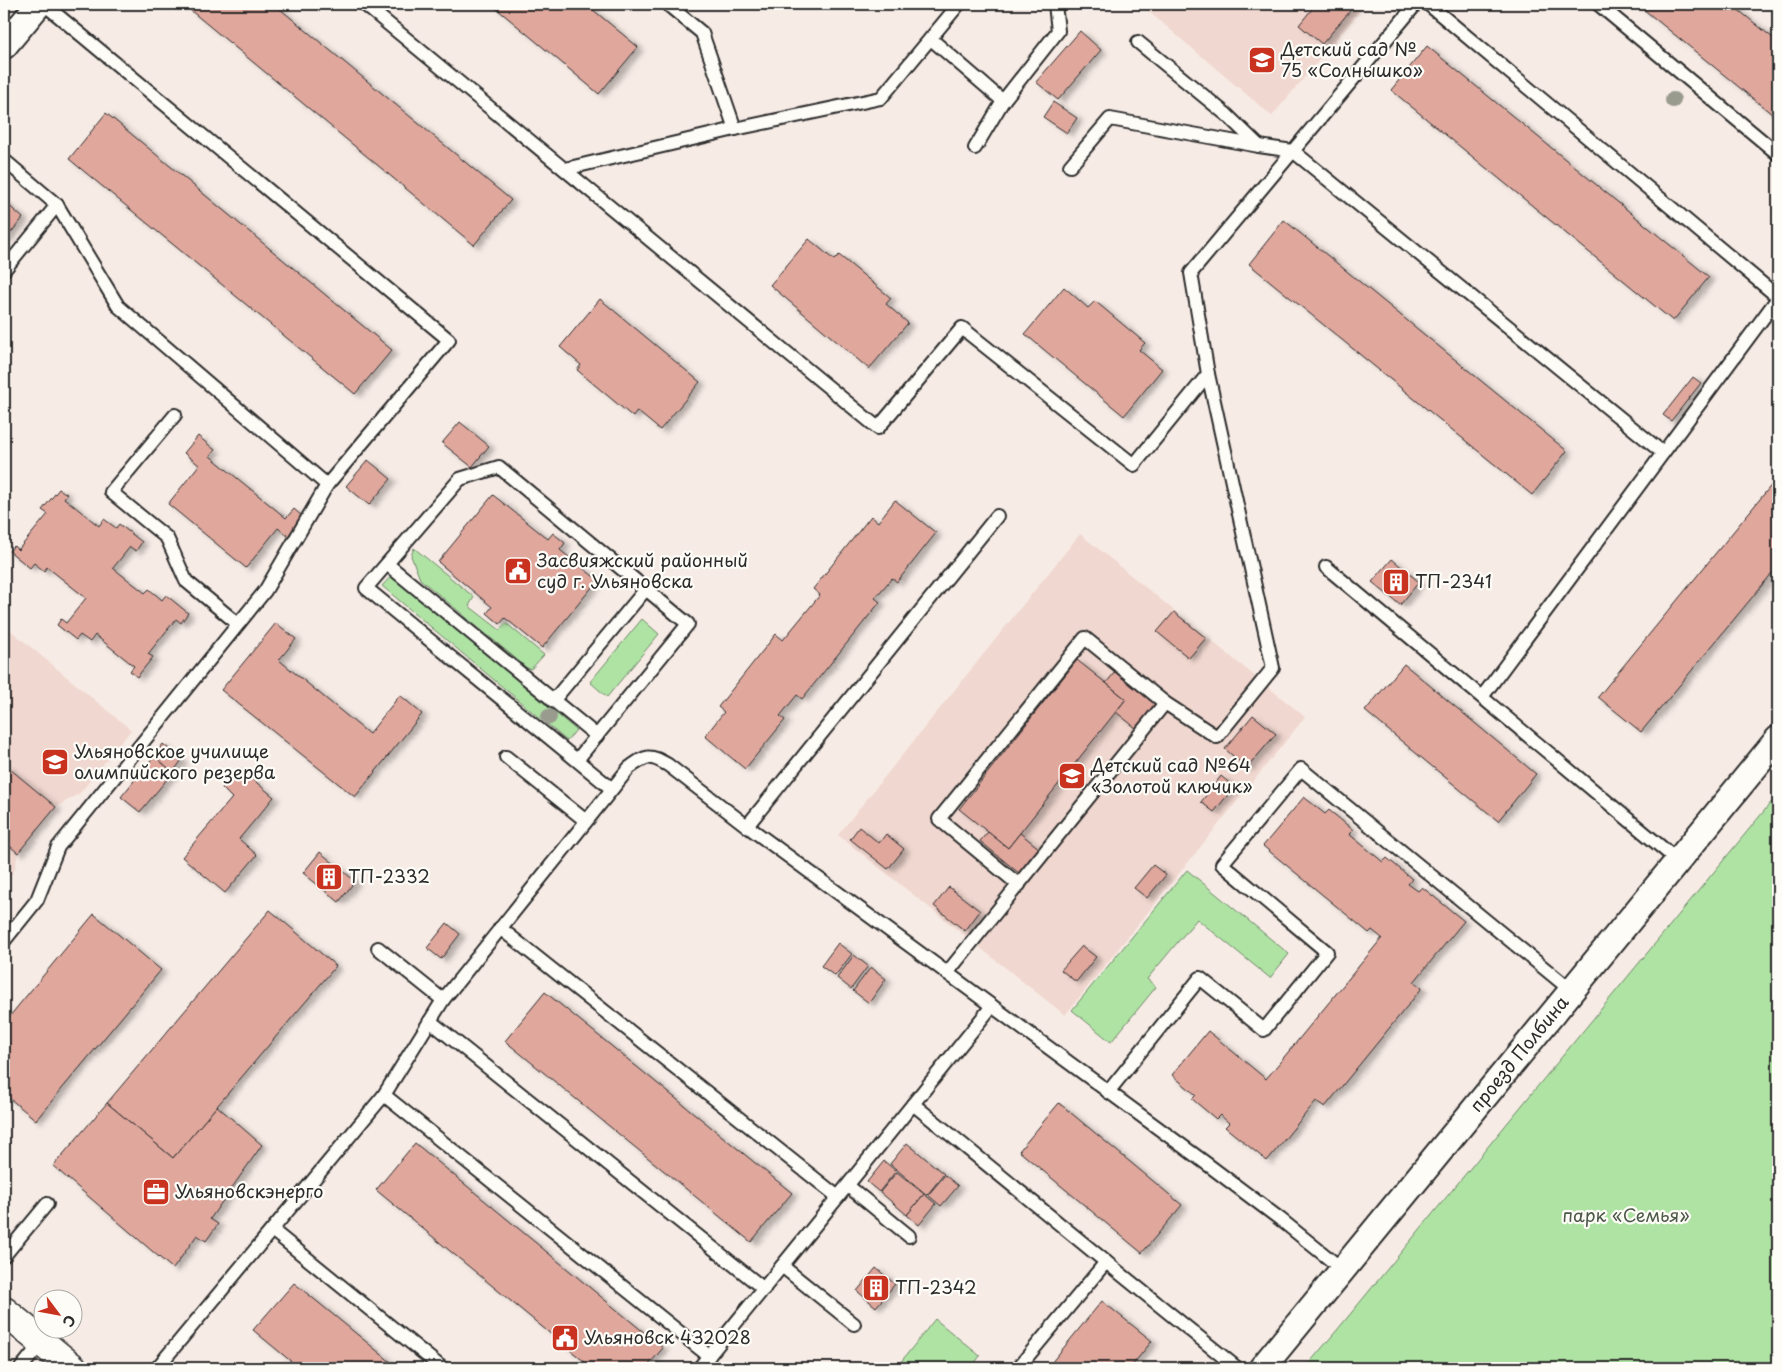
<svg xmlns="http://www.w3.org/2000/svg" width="1782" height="1372" font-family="'Playpen Sans',sans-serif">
<defs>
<filter id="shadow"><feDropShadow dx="5.5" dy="3" stdDeviation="2.5" flood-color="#0004"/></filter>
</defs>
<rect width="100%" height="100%" fill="#f7ebe5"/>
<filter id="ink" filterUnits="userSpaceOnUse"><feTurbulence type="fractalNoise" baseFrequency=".02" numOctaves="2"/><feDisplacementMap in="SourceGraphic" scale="10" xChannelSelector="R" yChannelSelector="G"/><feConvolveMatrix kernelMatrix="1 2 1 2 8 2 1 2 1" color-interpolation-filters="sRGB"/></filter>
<g filter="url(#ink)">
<g fill="#f0d7cf">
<path d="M1140 4H1366L1272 116Z"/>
<path d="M1080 534 1305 717 1065 1015 838 835Z"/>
<path d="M4 625 131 730 80 793 56 807 18 853 15 869 4 884Z"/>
</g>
<g fill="#afe3a4" stroke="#6d8768">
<path d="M414 548 474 597 469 606 500 630 506 623 544 655 531 669 527 668 420 579 411 556Z"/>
<path d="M392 575 576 730 567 741 382 586Z"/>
<path d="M642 619 659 634 607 697 590 682Z"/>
<path d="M1778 794V1368H1305L1338 1329Z"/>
<path d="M1187 870 1289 954 1270 978 1197 919 1147 979 1156 987 1111 1042 1072 1010Z"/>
<path d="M935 1319 980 1356 971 1368H896Z"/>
</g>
<g fill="#e0a79d" stroke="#2b2b2b" filter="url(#shadow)">
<path d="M195 4H274L511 200 474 245 190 10Z"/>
<path d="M491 4H586L638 47 599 94Z"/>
<path d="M1316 4 1355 5 1322 44 1299 25Z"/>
<path d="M1637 4H1731L1778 42V119Z"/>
<path d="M1080 31 1101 50 1058 100 1036 82Z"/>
<path d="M1427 46 1709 277 1673 321 1391 90Z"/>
<path d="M1053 102 1077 118 1067 133 1043 117Z"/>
<path d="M106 113 392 350 355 394 69 159Z"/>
<path d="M4 201 23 218 4 241Z"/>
<path d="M1284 220 1567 451 1532 495 1249 264Z"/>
<path d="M809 239 834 260 839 255 891 298 886 304 908 323 869 369 770 285Z"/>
<path d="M1064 287 1088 308 1095 301 1145 343 1139 350 1162 369 1124 416 1025 334Z"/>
<path d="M600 299 700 382 660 430 637 411 633 417 577 370 581 365 560 347Z"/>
<path d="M1693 377 1701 383 1671 421 1663 415Z"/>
<path d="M460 422 489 446 472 467 442 443Z"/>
<path d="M198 436 215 450 210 456 286 518 294 509 303 517 288 536 278 528 246 568 168 504 199 465 184 453Z"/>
<path d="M368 460 391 479 369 505 346 486Z"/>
<path d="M1778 477V566L1641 732 1598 697Z"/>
<path d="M59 489 67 494 64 498 99 526 104 519 116 528 119 524 142 542 136 551 130 547 113 568 145 593 149 589 162 600 166 595 188 613 181 623 176 619 148 654 153 657 137 677 130 671 134 666 95 635 90 642 80 635 76 640 57 625 61 619 66 623 86 598 47 567 44 571 34 563 30 568 9 551 14 546 18 550 48 514 42 510Z"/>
<path d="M493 495 548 539 553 533 565 543 560 550 598 580 542 648 505 618 500 624 487 613 492 607 438 562Z"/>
<path d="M895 500 936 533 897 582 892 578 875 598 880 602 802 699 797 695 780 716 785 720 745 769 705 736 724 712 718 707 776 634 783 640 820 595 813 589 871 516 878 522Z"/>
<path d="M1392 559 1419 582 1400 605 1372 582Z"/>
<path d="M1174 612 1206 638 1189 658 1157 632Z"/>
<path d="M276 623 296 639 279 660 369 734 400 695 422 714 355 797 221 690Z"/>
<path d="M1077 660 1126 699 1008 848 959 809Z"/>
<path d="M1404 664 1536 774 1498 821 1365 711Z"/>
<path d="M1115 672 1156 705 1137 729 1116 712 1126 699 1106 683Z"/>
<path d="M1253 715 1276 734 1247 768 1225 749Z"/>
<path d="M163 744 182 760 173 772 154 756Z"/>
<path d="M154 756 173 772 140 812 121 797Z"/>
<path d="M4 764 56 807 18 853 4 841Z"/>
<path d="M239 768 274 797 239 839 257 855 225 893 182 857 232 798 222 788Z"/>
<path d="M1221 776 1234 787 1214 812 1201 802Z"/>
<path d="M1304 797 1325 814 1329 810 1353 830 1349 834 1383 862 1387 858 1412 879 1408 884 1418 891 1422 887 1464 921 1414 982 1422 988 1325 1107 1316 1101 1267 1161 1225 1127 1229 1123 1220 1115 1216 1119 1192 1099 1196 1095 1172 1075 1208 1031 1266 1079 1382 938 1372 930 1369 933 1263 846Z"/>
<path d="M859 827 879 843 886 834 904 849 888 869 850 839Z"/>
<path d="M988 832 1008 848 1020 833 1040 849 1020 874 980 841Z"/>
<path d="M320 852 355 881 339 902 303 873Z"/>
<path d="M1153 865 1166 875 1147 898 1134 888Z"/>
<path d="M949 887 980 911 965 931 934 906Z"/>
<path d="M270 910 336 966 173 1158 107 1103Z"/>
<path d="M94 914 161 970 36 1120 4 1094V1023Z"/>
<path d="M447 923 460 934 441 959 427 948Z"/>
<path d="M838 943 852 954 835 976 821 966Z"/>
<path d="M1082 946 1096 957 1076 982 1061 970Z"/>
<path d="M854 955 868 966 851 989 837 978Z"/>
<path d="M871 967 886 979 869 1003 853 991Z"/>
<path d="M545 992 792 1193 751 1242 505 1041Z"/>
<path d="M107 1103 173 1158 217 1106 262 1145 210 1219 218 1224 206 1241 197 1235 173 1269 53 1166Z"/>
<path d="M1059 1103 1182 1205 1142 1253 1019 1151Z"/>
<path d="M415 1143 663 1348 646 1368H592L376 1190Z"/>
<path d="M907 1143 944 1174 927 1195 890 1164Z"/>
<path d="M884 1161 896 1171 879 1192 867 1182Z"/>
<path d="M897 1172 924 1194 907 1215 880 1192Z"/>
<path d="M945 1175 958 1186 941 1206 928 1195Z"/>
<path d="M924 1194 936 1204 919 1225 907 1215Z"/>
<path d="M876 1268 895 1284 876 1307 857 1291Z"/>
<path d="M294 1283 319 1303 398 1368H299L253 1330Z"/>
<path d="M1102 1301 1152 1341 1130 1368H1047Z"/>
</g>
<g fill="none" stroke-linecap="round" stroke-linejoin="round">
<g stroke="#2b2b2b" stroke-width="16">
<g id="service">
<path d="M364 4 878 428 962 328 1134 465 1208 374 1191 273 1416 4"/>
<path d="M667 4 702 33 735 129"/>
<path d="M1428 4 1778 297"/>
<path d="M1598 4 1778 154"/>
<path d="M931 39 1003 101"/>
<path d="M1138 42 1227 115 1259 146"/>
<path d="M975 148 1003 101 1058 31 1055 4"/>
<path d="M4 160 57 205 118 306 327 485"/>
<path d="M1070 166 1110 119 1259 146 1293 151 1663 453"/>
<path d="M565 169 735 129 881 98 959 4"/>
<path d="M4 270 57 205"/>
<path d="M175 415 111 492 167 538 186 581 238 624"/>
<path d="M387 564 597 736"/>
<path d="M1326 567 1678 861"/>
<path d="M1482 697 1778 298"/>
<path d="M553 701 646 589"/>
<path d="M506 757 586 821"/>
<path d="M577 760 688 624 499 467 460 479 366 588 612 789"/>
<path d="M747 826 1207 1164 1280 1219 1343 1270"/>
<path d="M1019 885 939 819 1085 638 1165 703"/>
<path d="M500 928 838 1197 699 1368"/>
<path d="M4 941 37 900 58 847 265 591 327 485 449 340 44 4"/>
<path d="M378 948 443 1000"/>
<path d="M947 973 1165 703 1217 737 1273 668 1208 374"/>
<path d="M430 1021 764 1289"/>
<path d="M1108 1092 1200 978 1264 1030 1327 952 1222 864 1301 769 1572 991"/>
<path d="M384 1095 709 1356"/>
<path d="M913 1104 992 1006"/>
<path d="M848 1186 909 1236"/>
<path d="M838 1197 913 1104 1106 1262"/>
<path d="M272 1230 442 1368"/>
<path d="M4 1256 47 1204"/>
<path d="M782 1266 854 1324"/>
<path d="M21 1368 42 1342"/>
<path d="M157 1368 384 1095 443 1000 629 768C647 755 649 754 668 765L747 826 997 516"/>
<path d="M1018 1368 1106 1262 1237 1368"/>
</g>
</g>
<g stroke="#2b2b2b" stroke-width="29">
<g id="minor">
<path d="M4 46 39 4"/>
<path id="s1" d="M1262 1368 1778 739"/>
</g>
</g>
<g stroke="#2b2b2b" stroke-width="31">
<path id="tertiary" d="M4 1311 73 1368"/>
</g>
<use href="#service" stroke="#fdfcf7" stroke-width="12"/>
<use href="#minor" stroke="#fdfcf7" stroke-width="25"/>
<use href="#tertiary" stroke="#fdfcf7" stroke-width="28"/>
</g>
<g fill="#999b8f">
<circle cx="1673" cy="100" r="8"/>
<circle cx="549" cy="717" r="8"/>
</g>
</g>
<defs>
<g id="school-square" transform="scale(1.4375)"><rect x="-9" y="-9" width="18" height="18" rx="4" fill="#c8321e" stroke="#fdfcf7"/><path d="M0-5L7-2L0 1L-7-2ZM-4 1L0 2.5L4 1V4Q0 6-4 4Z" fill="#fff"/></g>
<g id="civic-square" transform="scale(1.4375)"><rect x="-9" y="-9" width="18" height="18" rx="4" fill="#c8321e" stroke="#fdfcf7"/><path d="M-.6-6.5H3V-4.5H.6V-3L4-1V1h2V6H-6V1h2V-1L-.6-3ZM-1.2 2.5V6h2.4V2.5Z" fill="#fff"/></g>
<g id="building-square" transform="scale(1.4375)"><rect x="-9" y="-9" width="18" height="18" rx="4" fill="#c8321e" stroke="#fdfcf7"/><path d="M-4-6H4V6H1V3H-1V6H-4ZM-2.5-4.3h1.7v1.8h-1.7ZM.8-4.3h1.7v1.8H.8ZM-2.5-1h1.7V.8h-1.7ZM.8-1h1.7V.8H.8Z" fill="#fff"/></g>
<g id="university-square" transform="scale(1.4375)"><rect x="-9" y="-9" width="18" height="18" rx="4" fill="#c8321e" stroke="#fdfcf7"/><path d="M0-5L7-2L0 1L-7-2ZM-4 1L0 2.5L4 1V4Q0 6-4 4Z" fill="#fff"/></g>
<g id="office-square" transform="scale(1.4375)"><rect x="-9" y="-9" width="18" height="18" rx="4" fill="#c8321e" stroke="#fdfcf7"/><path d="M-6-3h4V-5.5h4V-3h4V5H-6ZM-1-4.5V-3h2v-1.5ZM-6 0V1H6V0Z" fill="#fff"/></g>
</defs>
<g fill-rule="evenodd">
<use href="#school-square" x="1262" y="60"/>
<use href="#civic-square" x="518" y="571"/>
<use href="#building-square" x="1396" y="582"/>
<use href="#university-square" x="55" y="762"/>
<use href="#school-square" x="1072" y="776"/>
<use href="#building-square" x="329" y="877"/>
<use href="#office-square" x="156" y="1192"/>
<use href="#building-square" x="876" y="1288"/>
<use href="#civic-square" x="565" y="1338"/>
</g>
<g text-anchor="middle" stroke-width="4.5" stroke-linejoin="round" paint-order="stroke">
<g font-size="18" fill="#2b2b2b" stroke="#fdfcf7" text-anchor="start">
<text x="1281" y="56">Детский сад №<tspan x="1281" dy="21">75 «Солнышко»</tspan></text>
<text x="537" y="567">Засвияжский районный<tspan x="537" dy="21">суд г. Ульяновска</tspan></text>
<text x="1415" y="588">ТП-2341</text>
<text x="74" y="758">Ульяновское училище<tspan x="74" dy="21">олимпийского резерва</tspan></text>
<text x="1091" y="772">Детский сад №64<tspan x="1091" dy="21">«Золотой ключик»</tspan></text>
<text x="348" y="883">ТП-2332</text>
<text x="175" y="1198">Ульяновскэнерго</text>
<text x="895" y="1294">ТП-2342</text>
<text x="584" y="1344">Ульяновск 432028</text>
</g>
<g font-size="18" fill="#2b2b2b" stroke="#fdfcf7">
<text dy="6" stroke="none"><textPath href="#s1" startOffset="406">проезд Полбина</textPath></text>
</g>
<g font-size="18" fill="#4c5949" stroke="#fdfcf7">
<text x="1626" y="1222">парк «Семья»</text>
</g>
</g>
<rect width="1782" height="1372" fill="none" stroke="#fdfcf7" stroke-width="20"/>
<rect x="10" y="10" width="1762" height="1352" fill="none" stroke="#2b2b2b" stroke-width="2" filter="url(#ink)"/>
<g transform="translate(58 1314) rotate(122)"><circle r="24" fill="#fdfcf7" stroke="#a9a8a5"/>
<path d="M0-4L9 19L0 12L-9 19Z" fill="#c8321e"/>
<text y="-8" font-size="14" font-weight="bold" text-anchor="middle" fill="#2b2b2b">С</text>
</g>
</svg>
